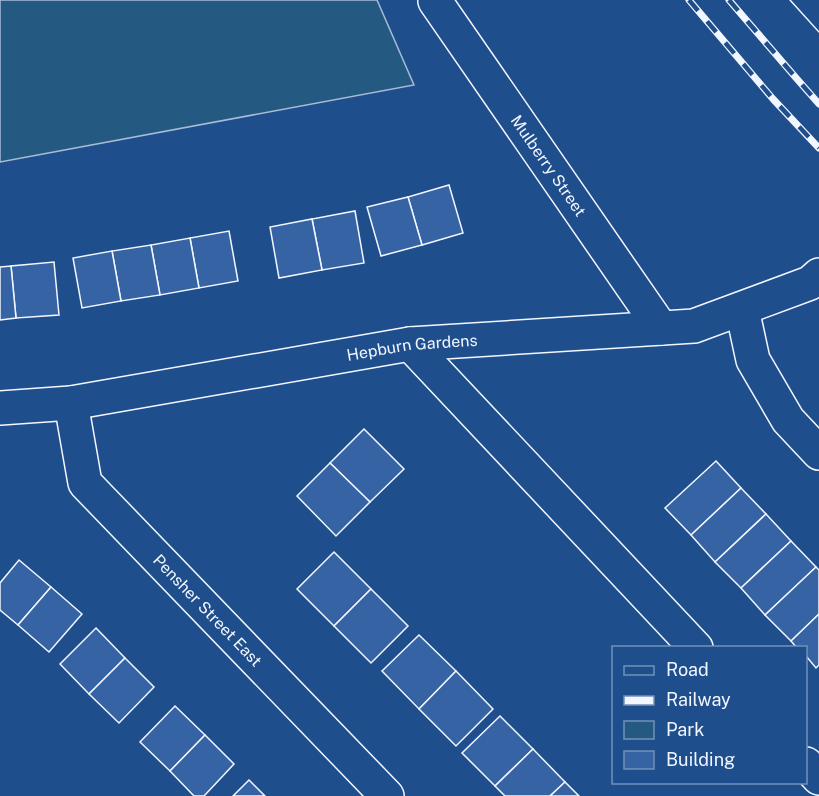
<svg xmlns="http://www.w3.org/2000/svg" width="819" height="796" font-family="'Public Sans',sans-serif">
<rect width="100%" height="100%" fill="#1f4e8c"/>
<path fill="#245a82" stroke="#a8bbd7" stroke-width="1.5" d="M0 0H377L414 85 0 162Z"/>
<g fill="#3563a3" stroke="#f2f6ff" stroke-width="1.5">
<path d="M449 185 463 233 422 245 408 197Z"/>
<path d="M408 197 422 245 381 256 367 207Z"/>
<path d="M355 211 364 263 322 270 312 219Z"/>
<path d="M312 219 322 270 279 278 270 227Z"/>
<path d="M229 231 238 281 199 288 190 238Z"/>
<path d="M190 238 199 288 160 295 151 245Z"/>
<path d="M151 245 160 295 121 301 112 251Z"/>
<path d="M112 251 121 301 82 308 73 258Z"/>
<path d="M54 262 59 315 16 318 11 266Z"/>
<path d="M11 266 16 318 0 320V267Z"/>
<path d="M364 429 404 469 370 502 330 463Z"/>
<path d="M716 461 741 488 691 535 665 508Z"/>
<path d="M330 463 370 502 336 536 297 496Z"/>
<path d="M741 488 766 514 715 562 691 535Z"/>
<path d="M766 514 791 541 741 588 715 562Z"/>
<path d="M791 541 816 567 765 615 741 588Z"/>
<path d="M334 552 371 589 334 626 297 589Z"/>
<path d="M19 560 51 587 18 625 0 610V583Z"/>
<path d="M816 567 819 570V614L791 641 765 615Z"/>
<path d="M51 587 82 614 49 652 18 625Z"/>
<path d="M371 589 408 626 371 663 334 626Z"/>
<path d="M819 614V665L816 668 806 656V648H797L791 641Z"/>
<path d="M96 628 125 658 89 694 60 664Z"/>
<path d="M419 635 456 671 419 709 382 671Z"/>
<path d="M125 658 154 687 119 723 89 694Z"/>
<path d="M456 671 493 709 456 746 419 709Z"/>
<path d="M175 706 205 735 170 771 140 742Z"/>
<path d="M500 716 533 749 495 786 462 753Z"/>
<path d="M205 735 234 764 204 796H194L170 771Z"/>
<path d="M533 749 565 782 550 796H505L495 786Z"/>
<path d="M249 780 265 796H233Z"/>
<path d="M565 782 579 796H550Z"/>
</g>
<g fill="none" stroke-linecap="round" stroke-linejoin="round">
<g stroke="#f2f6ff" stroke-width="36">
<g id="minor">
<path id="s1" d="M435 1 661 328"/>
<path d="M742 309 753 360 788 420 819 453"/>
<path d="M410 344 696 648"/>
<path id="s2" d="M71 403 85 483 387 796"/>
<path id="s3" d="M0 408 71 403 410 344 694 326 810 283 819 275"/>
<path d="M806 764 819 778"/>
</g>
</g>
<use href="#minor" stroke="#1f4e8c" stroke-width="33"/>
<path stroke="#f2f6ff" stroke-width="1.5" d="M790 0 819 32"/>
<g stroke="#f2f6ff" stroke-width="7">
<g id="rail">
<path d="M689 0 773 99 819 148"/>
<path d="M729 0 797 79 819 104"/>
</g>
</g>
<use href="#rail" stroke="#1f4e8c" stroke-width="4.5" stroke-dasharray="14" stroke-linecap="butt"/>
</g>
<g text-anchor="middle" stroke-width="4.5" stroke-linejoin="round" paint-order="stroke">
<g font-size="16" fill="#f2f6ff" stroke="#1f4e8c">
<text dy="6" stroke="none"><textPath href="#s1" startOffset="200">Mulberry Street</textPath></text>
<text dy="6" stroke="none"><textPath href="#s3" startOffset="417">Hepburn Gardens</textPath></text>
<text dy="6" stroke="none"><textPath href="#s2" startOffset="258">Pensher Street East</textPath></text>
</g>
</g>
<rect x="612" y="646" width="195" height="138" fill="#1f4e8c" stroke="#7391ba" stroke-width="1.5"/>
<rect x="624" y="666" width="30" height="9" fill="#1f4e8c" stroke="#7391ba" stroke-width="1.5"/>
<text x="666" y="676" font-size="18" fill="#f2f6ff">Road</text>
<rect x="624" y="696" width="30" height="9" fill="#f2f6ff" stroke="#7391ba" stroke-width="1.5"/>
<text x="666" y="706" font-size="18" fill="#f2f6ff">Railway</text>
<rect x="624" y="721" width="30" height="18" fill="#245a82" stroke="#7391ba" stroke-width="1.5"/>
<text x="666" y="736" font-size="18" fill="#f2f6ff">Park</text>
<rect x="624" y="751" width="30" height="18" fill="#3563a3" stroke="#7391ba" stroke-width="1.5"/>
<text x="666" y="766" font-size="18" fill="#f2f6ff">Building</text>
</svg>
